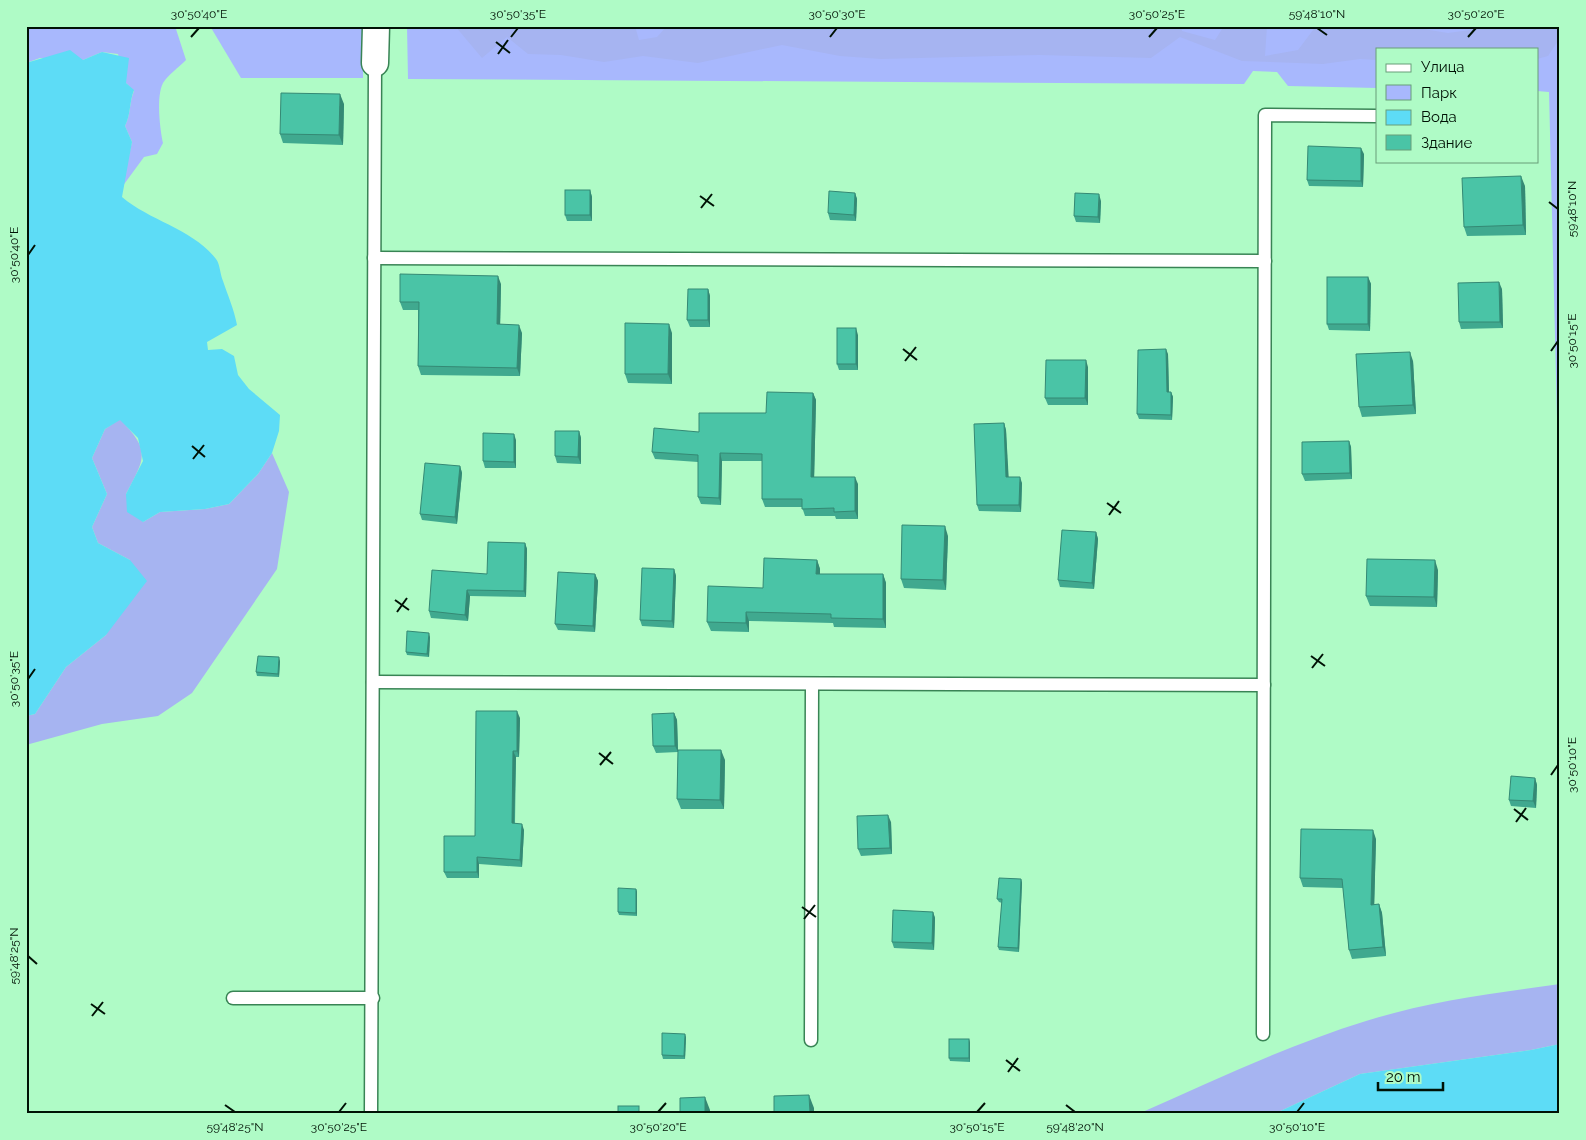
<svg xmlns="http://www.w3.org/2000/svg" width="1586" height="1140" font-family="Raleway,sans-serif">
<rect width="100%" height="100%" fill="#affbc6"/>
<g fill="#a8b8fd">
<path d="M26 26H175L186 60C179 67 168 75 163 83 156 96 160 129 163 143L157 154 144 157 122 187 132 142 125 126C131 114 129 103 134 91L126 83 118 54 102 52 83 60 40 58 26 63Z"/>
<path d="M210 26H363V78H241Z"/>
<path d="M407 26H1560V540L1549 92 1537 91V49H1377V88L1288 86 1277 72 1253 71 1244 84 408 79Z"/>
</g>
<g fill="#a6b4f1">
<path d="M455 26H635L639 40 657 37 667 26H1181L1182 31 1215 40 1224 26H1267L1265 56 1298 50 1316 26 1411 27 1448 33 1470 30 1471 26H1560V38L1548 56 1537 59V49H1377V60L1360 59 1323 64 1242 61 1180 37 1151 58 1039 55 881 59 840 56 782 45 698 63 643 56 604 62 561 55 528 54 507 37 482 58Z"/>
<path d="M120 419C151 451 145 458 126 494L143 522 160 512 205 509 229 504 258 474 272 453 289 492 277 569 192 693 158 716 102 724 26 745V716L35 714 66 667 106 635 130 560 98 543 92 527 107 494 92 458 105 429Z"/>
<path d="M1560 984V1044L1531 1050 1360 1074 1274 1114H1138C1213 1081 1288 1045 1366 1021 1429 1001 1494 993 1560 984Z"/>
</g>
<g fill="#5ddcf6">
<path d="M70 50 83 60 102 52 129 58 126 83 134 90C129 103 131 114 125 126L132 142 122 197C150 221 193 229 216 259 220 264 220 274 223 281 228 296 234 309 237 325L207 342 208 350 222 349 234 356 238 375 249 389 280 415 279 431 272 453 258 474 229 504 205 509 160 512 143 522 127 512 126 494 143 461 138 438 120 420 105 429 92 458 107 494 92 527 98 543 130 560 147 581 106 635 66 667 35 714 26 716V63Z"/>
<path d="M1560 1044V1114H1274L1360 1074 1531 1050Z"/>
</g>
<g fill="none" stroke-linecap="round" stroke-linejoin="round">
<g stroke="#398455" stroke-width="15">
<g id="service">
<path d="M374 258 1265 261"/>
<path d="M373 682 1264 685"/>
<path d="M233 998H373"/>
<path d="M1263 1034 1265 115 1377 116"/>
<path d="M811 1040 812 684"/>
<path d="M371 1114 375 63"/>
</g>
</g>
<g stroke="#398455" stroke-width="29">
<path id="minor" d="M375 63 376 26"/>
</g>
<use href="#service" stroke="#fff" stroke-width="12"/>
<use href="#minor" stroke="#fff" stroke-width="26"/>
</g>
<g fill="#40a98f">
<path d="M344 104 343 145 283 143 280 134Z"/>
<path d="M1364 154 1363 187 1309 186 1307 180Z"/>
<path d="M1525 186 1526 235 1467 236 1464 227Z"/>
<path d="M590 190 592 197V221H567L565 215Z"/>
<path d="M855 193 857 199 856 221 830 220 828 213Z"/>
<path d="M1101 201 1100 223 1076 222 1074 216Z"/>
<path d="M1368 277 1371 284 1370 331 1329 330 1327 324Z"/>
<path d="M501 284 500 324 522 333 520 376 421 375 418 366V310H403L400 302Z"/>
<path d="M708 289 710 296V327H690L687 320Z"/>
<path d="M1502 289 1503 328 1461 329 1459 322Z"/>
<path d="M672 333V384L628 383 625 374Z"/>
<path d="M858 335V370H839L837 364Z"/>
<path d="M1168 354 1169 392H1171L1173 397 1172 420 1139 419 1137 414Z"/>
<path d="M1413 361 1416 414 1362 417 1359 407Z"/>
<path d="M1088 367V405H1048L1045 398Z"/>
<path d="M813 393 816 400 814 477 858 484V519H836L835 516H805L802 507H765L762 499V461H722L721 505 701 504 698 497V462L655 459 652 452 699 432 766 413Z"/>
<path d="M1004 423 1006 430 1008 477 1022 483 1021 512 979 511 977 505Z"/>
<path d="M579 431 581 438V464L557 463 555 456Z"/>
<path d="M516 440V468H485L483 461Z"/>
<path d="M1349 441 1351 447 1352 479 1305 481 1302 474Z"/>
<path d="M460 466 462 473 457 524 422 520 420 514Z"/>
<path d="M1096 532 1098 539 1094 589 1060 587 1058 580Z"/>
<path d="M948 536 946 590 904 588 901 579Z"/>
<path d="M525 543 527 549 526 597 470 596 468 621 431 618 429 611 487 574Z"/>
<path d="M817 560 820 569V574H883L886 583V628L834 627 833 623 749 621V632L711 631 707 622 763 588Z"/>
<path d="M674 569 676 576 674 628 642 626 640 620Z"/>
<path d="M1438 570 1437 607 1370 606 1366 596Z"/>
<path d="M595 574 598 581 595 632 558 630 555 624Z"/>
<path d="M430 637 429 657 407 655 406 652Z"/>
<path d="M280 661 279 677 257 676 256 672Z"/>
<path d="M674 713 677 720 678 751 725 760 724 809H681L677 799 678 752 656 753 653 746Z"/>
<path d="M520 718 519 757H516L515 823 524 830 522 867 479 864V878H447L444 872 475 836Z"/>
<path d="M1535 778 1537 785 1536 808 1511 806 1509 800Z"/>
<path d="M891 822 892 854 861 856 858 849Z"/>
<path d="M1376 839 1374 905 1379 904 1382 913 1386 956 1352 959 1349 950 1343 888 1303 887 1300 878Z"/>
<path d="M1021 879 1022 883 1019 952 999 950 998 947 1002 903 999 902 997 899Z"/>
<path d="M636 889 637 892V916L619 915 618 912Z"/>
<path d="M933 912 935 918 934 950 894 948 892 942Z"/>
<path d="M686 1037 685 1059H663L662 1055Z"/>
<path d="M969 1039 970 1043V1062L950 1061 949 1058Z"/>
</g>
<g fill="#348974">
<path d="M340 94 344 104 343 145 339 135Z"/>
<path d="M1361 148 1364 154 1363 187 1361 181Z"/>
<path d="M1521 176 1525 186 1526 235 1523 225Z"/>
<path d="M590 190 592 197V221L590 215Z"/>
<path d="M855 193 857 199 856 221 854 215Z"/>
<path d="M1099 194 1101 201 1100 223 1098 217Z"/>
<path d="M498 276 501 284 500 332 497 324Z"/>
<path d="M1368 277 1371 284 1370 331 1368 324Z"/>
<path d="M1499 282 1502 289 1503 328 1500 322Z"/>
<path d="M708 289 710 296V327L708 320Z"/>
<path d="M669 324 672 333V384L668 374Z"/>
<path d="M519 325 522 333 520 376 517 368Z"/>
<path d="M856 328 858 335V370L856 364Z"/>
<path d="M1166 349 1168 354 1169 397 1167 392Z"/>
<path d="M1410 352 1413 361 1416 414 1413 405Z"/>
<path d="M1086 360 1088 367V405L1085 398Z"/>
<path d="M1171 392 1173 397 1172 420 1171 415Z"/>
<path d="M813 393 816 400 814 484 811 477Z"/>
<path d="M1004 423 1006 430 1009 483 1006 477Z"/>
<path d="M579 431 581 438V464L578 457Z"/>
<path d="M514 434 516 440V468L514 462Z"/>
<path d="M1349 441 1351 447 1352 479 1350 473Z"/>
<path d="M720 453 722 461 721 505 719 498Z"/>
<path d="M460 466 462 473 457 524 455 517Z"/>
<path d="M855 477 858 484V519L855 511Z"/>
<path d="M1020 477 1022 483 1021 512 1019 505Z"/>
<path d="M945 526 948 536 946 590 943 580Z"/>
<path d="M1096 532 1098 539 1094 589 1092 583Z"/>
<path d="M525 543 527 549 526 597 524 591Z"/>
<path d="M817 560 820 569V583L816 574Z"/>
<path d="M1435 560 1438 570 1437 607 1434 597Z"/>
<path d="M674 569 676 576 674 628 672 621Z"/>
<path d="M595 574 598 581 595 632 593 626Z"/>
<path d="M883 574 886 583V628L883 619Z"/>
<path d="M467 590 470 596 468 621 465 615Z"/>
<path d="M746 612 749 621V632L746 623Z"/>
<path d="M429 633 430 637 429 657 427 654Z"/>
<path d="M279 657 280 661 279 677 278 674Z"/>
<path d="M517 711 520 718 519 757 517 751Z"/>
<path d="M674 713 677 720 678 752 675 746Z"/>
<path d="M721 750 725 760 724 809 720 800Z"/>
<path d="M513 751 516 757 514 830 512 823Z"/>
<path d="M1535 778 1537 785 1536 808 1533 801Z"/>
<path d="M888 815 891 822 892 854 890 848Z"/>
<path d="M522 824 524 830 522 867 520 860Z"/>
<path d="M1373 830 1376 839 1374 914 1371 905Z"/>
<path d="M477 857 479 864V878L477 872Z"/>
<path d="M1021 879 1022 883 1019 952 1018 948Z"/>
<path d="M636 889 637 892V916L636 913Z"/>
<path d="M1379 904 1382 913 1386 956 1383 947Z"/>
<path d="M933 912 935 918 934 950 932 943Z"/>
<path d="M685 1034 686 1037 685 1059 684 1056Z"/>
<path d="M969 1039 970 1043V1062L969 1058Z"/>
<path d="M809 1095 814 1108V1114H810Z"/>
<path d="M705 1097 710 1110V1114H705Z"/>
</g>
<g fill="#4ac4a6" stroke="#348974">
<path d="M281 93 340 94 339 135 280 134Z"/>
<path d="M1308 146 1361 148V181L1307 180Z"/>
<path d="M1521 176 1523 225 1464 227 1462 178Z"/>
<rect x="565" y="190" width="25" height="25"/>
<path d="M829 191 855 193 854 215 828 213Z"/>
<path d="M1075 193 1099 194 1098 217 1074 216Z"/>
<path d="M400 274 498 276 497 324 519 325 517 368 418 366 419 302H400Z"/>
<rect x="1327" y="277" width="41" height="47"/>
<path d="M1499 282 1500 322H1459L1458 283Z"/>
<path d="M688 289H708V320H687Z"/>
<path d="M625 323 669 324 668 374H625Z"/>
<rect x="837" y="328" width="19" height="36"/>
<path d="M1166 349 1167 392H1171V415L1137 414 1138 350Z"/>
<path d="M1410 352 1413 405 1359 407 1356 354Z"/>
<path d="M1046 360H1086L1085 398H1045Z"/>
<path d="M767 392 813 393 811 477H855V511L834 512V508L802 509V499H762V454L720 453 719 498 698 497V455L652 452 654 428 699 432V413H766Z"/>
<path d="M1004 423 1006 477H1020L1019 505H977L974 424Z"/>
<path d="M555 431H579L578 457 555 456Z"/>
<path d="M483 433 514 434V462L483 461Z"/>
<path d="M1349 441 1350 473 1302 474V442Z"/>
<path d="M425 463 460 466 455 517 420 514Z"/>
<path d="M902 525 945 526 943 580 901 579Z"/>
<path d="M1062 530 1096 532 1092 583 1058 580Z"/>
<path d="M488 542 525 543 524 591 467 590 465 615 429 611 432 570 487 574Z"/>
<path d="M764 558 817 560 816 574H883V619L831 618V614L746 612V623L707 622 708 586 763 588Z"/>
<path d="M1367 559 1435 560 1434 597 1366 596Z"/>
<path d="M642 568 674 569 672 621 640 620Z"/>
<path d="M558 572 595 574 593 626 555 624Z"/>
<path d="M407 631 429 633 427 654 406 652Z"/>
<path d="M258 656 279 657 278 674 256 672Z"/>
<path d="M476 711H517V751H513L512 823 522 824 520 860 477 857V872H444V836H475Z"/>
<path d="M674 713 675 746H653L652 714Z"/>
<path d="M678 750H721L720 800 677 799Z"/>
<path d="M1511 776 1535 778 1533 801 1509 800Z"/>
<path d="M888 815 890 848 858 849 857 816Z"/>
<path d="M1301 829 1373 830 1371 905 1379 904 1383 947 1349 950 1342 879 1300 878Z"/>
<path d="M999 878 1021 879 1018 948 998 947 1002 899H997Z"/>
<path d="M618 888 636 889V913L618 912Z"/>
<path d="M893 910 933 912 932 943 892 942Z"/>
<path d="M662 1033 685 1034 684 1056 662 1055Z"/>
<rect x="949" y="1039" width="20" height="19"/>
<path d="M809 1095 810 1114H774V1096Z"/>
<path d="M705 1097V1114H680V1098Z"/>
<rect x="618" y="1106" width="21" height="8"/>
</g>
<path fill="none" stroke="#001205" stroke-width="2" d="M1317 28 1327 35M191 37 199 28M511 37 518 28M830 37 837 28M1149 37 1157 28M1468 37 1476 28M496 42 510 53M498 54 508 40M700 196 714 206M1549 202 1558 209M701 208 712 194M28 255 35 245M903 349 917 360M1551 351 1558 341M905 361 916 347M192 446 205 457M193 459 204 445M1107 503 1121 513M1109 515 1119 501M395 600 409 610M397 612 407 598M1311 656 1325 666M1312 668 1323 654M28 679 35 669M599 753 613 764M600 765 611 752M1551 775 1558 765M1514 809 1528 820M1516 822 1526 808M802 907 816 917M804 919 815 905M28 956 37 964M91 1004 105 1014M92 1016 103 1002M1006 1060 1020 1071M1008 1072 1018 1058M225 1105 235 1112M1066 1105 1075 1112M339 1112 346 1103M658 1112 666 1103M977 1112 985 1103M1297 1112 1304 1103"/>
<rect width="1586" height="1140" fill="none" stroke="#affbc6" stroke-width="55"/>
<rect x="1376" y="48" width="162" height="115" fill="#affbc6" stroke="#699e79"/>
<rect x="1386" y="64" width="25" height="8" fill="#ffffff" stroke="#699e79"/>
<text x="1421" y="72" font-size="15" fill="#001205">Улица</text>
<rect x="1386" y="85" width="25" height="15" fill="#a8b8fd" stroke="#699e79"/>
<text x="1421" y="98" font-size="15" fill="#001205">Парк</text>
<rect x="1386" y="110" width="25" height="15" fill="#5ddcf6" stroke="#699e79"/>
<text x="1421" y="122" font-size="15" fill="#001205">Вода</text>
<rect x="1386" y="135" width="25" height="15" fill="#4ac4a6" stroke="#699e79"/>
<text x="1421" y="148" font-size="15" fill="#001205">Здание</text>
<path d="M1378 1082v8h65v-8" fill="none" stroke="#001205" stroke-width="2.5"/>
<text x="1386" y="1082" font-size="15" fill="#001205" stroke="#affbc6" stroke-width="4" paint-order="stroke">20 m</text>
<rect x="28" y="28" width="1530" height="1084" fill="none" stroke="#001205" stroke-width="2"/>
<g font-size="12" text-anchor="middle" fill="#001205">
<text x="199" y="18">30°50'40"E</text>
<text x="518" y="18">30°50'35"E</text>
<text x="837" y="18">30°50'30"E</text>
<text x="1157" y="18">30°50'25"E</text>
<text x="1317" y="18">59°48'10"N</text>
<text x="1476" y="18">30°50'20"E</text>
<text transform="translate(1572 209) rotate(-90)" y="4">59°48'10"N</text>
<text transform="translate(14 255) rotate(-90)" y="4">30°50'40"E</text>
<text transform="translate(1572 341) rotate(-90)" y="4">30°50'15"E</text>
<text transform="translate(14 679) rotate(-90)" y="4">30°50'35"E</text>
<text transform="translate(1572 765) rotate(-90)" y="4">30°50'10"E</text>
<text transform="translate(14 956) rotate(-90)" y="4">59°48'25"N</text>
<text x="235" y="1131">59°48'25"N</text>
<text x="339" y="1131">30°50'25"E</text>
<text x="658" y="1131">30°50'20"E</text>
<text x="977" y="1131">30°50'15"E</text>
<text x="1075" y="1131">59°48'20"N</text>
<text x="1297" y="1131">30°50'10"E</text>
</g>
</svg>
